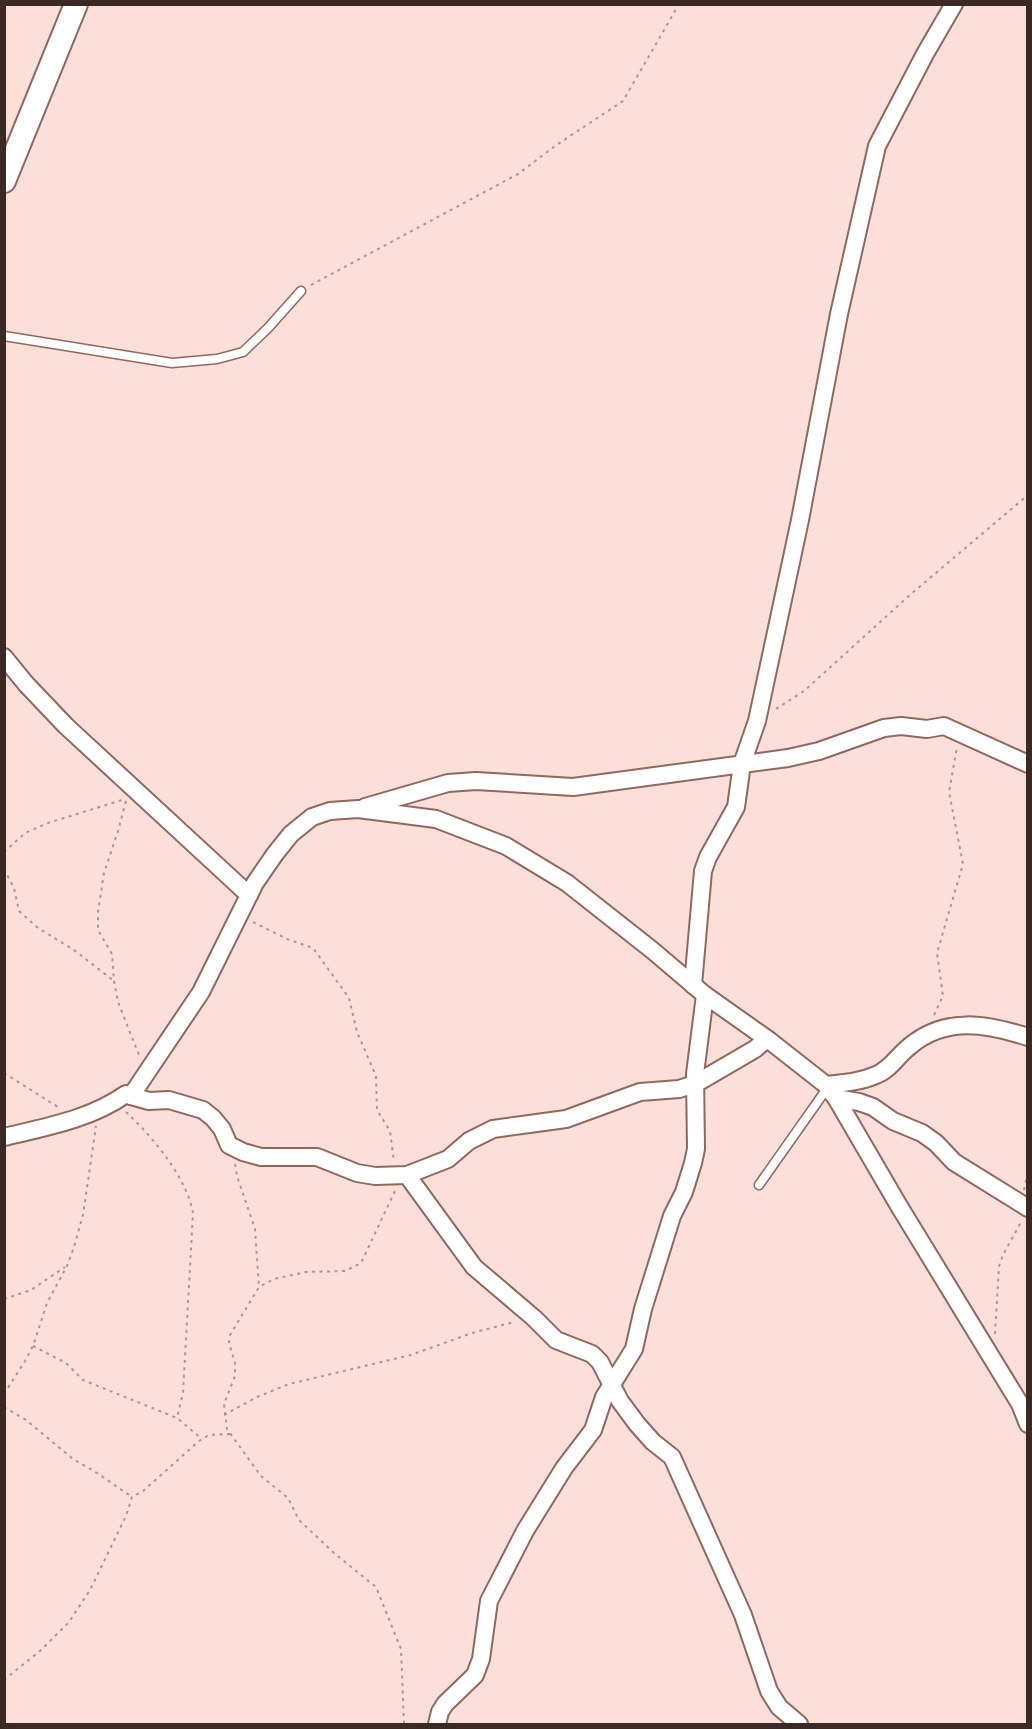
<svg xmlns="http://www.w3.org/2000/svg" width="1032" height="1729" font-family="'Source Sans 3',sans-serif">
<rect width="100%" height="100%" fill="#fbdfd8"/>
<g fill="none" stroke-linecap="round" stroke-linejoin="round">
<g stroke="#90685e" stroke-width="11">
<g id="lane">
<path d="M4 336 172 363 217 359 243 352 268 328 301 291"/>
<path d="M759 1185 828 1087"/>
</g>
</g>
<g stroke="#90685e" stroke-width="20">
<g id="street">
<path d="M4 657 26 684 66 726 249 895"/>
<path d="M365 807 448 783 476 781 573 787 788 758 819 751 884 728 901 726 927 729 944 726 1028 764"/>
<path d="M693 985 703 871 708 857 736 807 742 764 757 721 800 520 839 314 877 146 925 54 954 4"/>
<path d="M826 1085C843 1083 860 1082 876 1075 891 1069 897 1056 910 1046 946 1016 987 1024 1028 1037"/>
<path d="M131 1096 149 1101 169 1100 203 1110 213 1118 222 1129 229 1145 243 1152 261 1157H317L357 1173 375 1176 407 1175 448 1159 469 1141 493 1129 566 1119 640 1092 679 1089 695 1084 755 1049 767 1039"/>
<path d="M836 1098 859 1102 873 1107 893 1121 922 1133 936 1143 954 1162 1028 1208"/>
<path d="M4 1137C46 1127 91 1119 126 1094L131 1096 201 992 255 883 275 854 291 834 312 817 330 811 358 809 436 819 506 846 567 883 652 950 705 995 770 1041 826 1085 836 1098 899 1206 1020 1404 1028 1424"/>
<path d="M407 1175 474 1267 534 1318 556 1340 592 1354 600 1362 620 1401 637 1424 653 1442 672 1457 743 1615 769 1691 779 1707 799 1724"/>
<path d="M437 1724 440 1712 445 1704 475 1675 481 1659 489 1601 525 1531 564 1468 593 1430 604 1397 634 1349 643 1309 672 1216 684 1192 693 1163 696 1149 695 1074 705 995"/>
</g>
</g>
<g stroke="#90685e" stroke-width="26">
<path id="secondary" d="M4 181 76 4"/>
</g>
<g stroke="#af9791" stroke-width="2" stroke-dasharray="3 4.5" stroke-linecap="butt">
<path d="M311 285 518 174 555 146 623 101 679 4"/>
<path d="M776 709 804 691 911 594 1028 495"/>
<path d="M126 801 118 831 104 873 98 912V930L112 954 114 981 118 1002 139 1055"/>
<path d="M4 852 25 833 48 823 122 800"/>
<path d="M4 869 14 888 19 911 38 928 74 950 114 981"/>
<path d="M253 922 287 939 313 948 349 998 357 1032 376 1076 377 1110 390 1131 394 1162"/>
<path d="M934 1015 943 996 937 953 963 864 949 792 957 747"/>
<path d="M4 1073 58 1107"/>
<path d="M126 1112C152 1136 187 1178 193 1213L183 1393 177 1418"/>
<path d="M235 1164 237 1176 255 1229 259 1287"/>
<path d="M1024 1190 1028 1171"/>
<path d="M395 1191 361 1263 345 1271 306 1272 274 1279 259 1287 230 1335 229 1343 235 1363V1376L224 1404 227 1429 261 1476 288 1498 299 1520 334 1553 376 1587 401 1649 404 1724"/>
<path d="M4 1299 31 1290 65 1267"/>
<path d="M995 1334 999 1266 1003 1255 1021 1222"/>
<path d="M33 1346 66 1363 83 1380 177 1418 202 1439"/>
<path d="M4 1394 25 1361 33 1346 47 1303 67 1266 74 1247 83 1215 96 1126"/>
<path d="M4 1407 26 1420 73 1459 94 1471 132 1497"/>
<path d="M224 1415 257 1397 289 1384 411 1355 472 1333 514 1322"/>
<path d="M4 1680 41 1650 69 1622 90 1590 126 1516 132 1497 143 1491 199 1441 209 1435 230 1434"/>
</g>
<use href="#lane" stroke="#fff" stroke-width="8"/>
<use href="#street" stroke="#fff" stroke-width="16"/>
<use href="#secondary" stroke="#fff" stroke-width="22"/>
</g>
<rect width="1032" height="1729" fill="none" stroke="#3a2925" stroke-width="12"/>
</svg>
